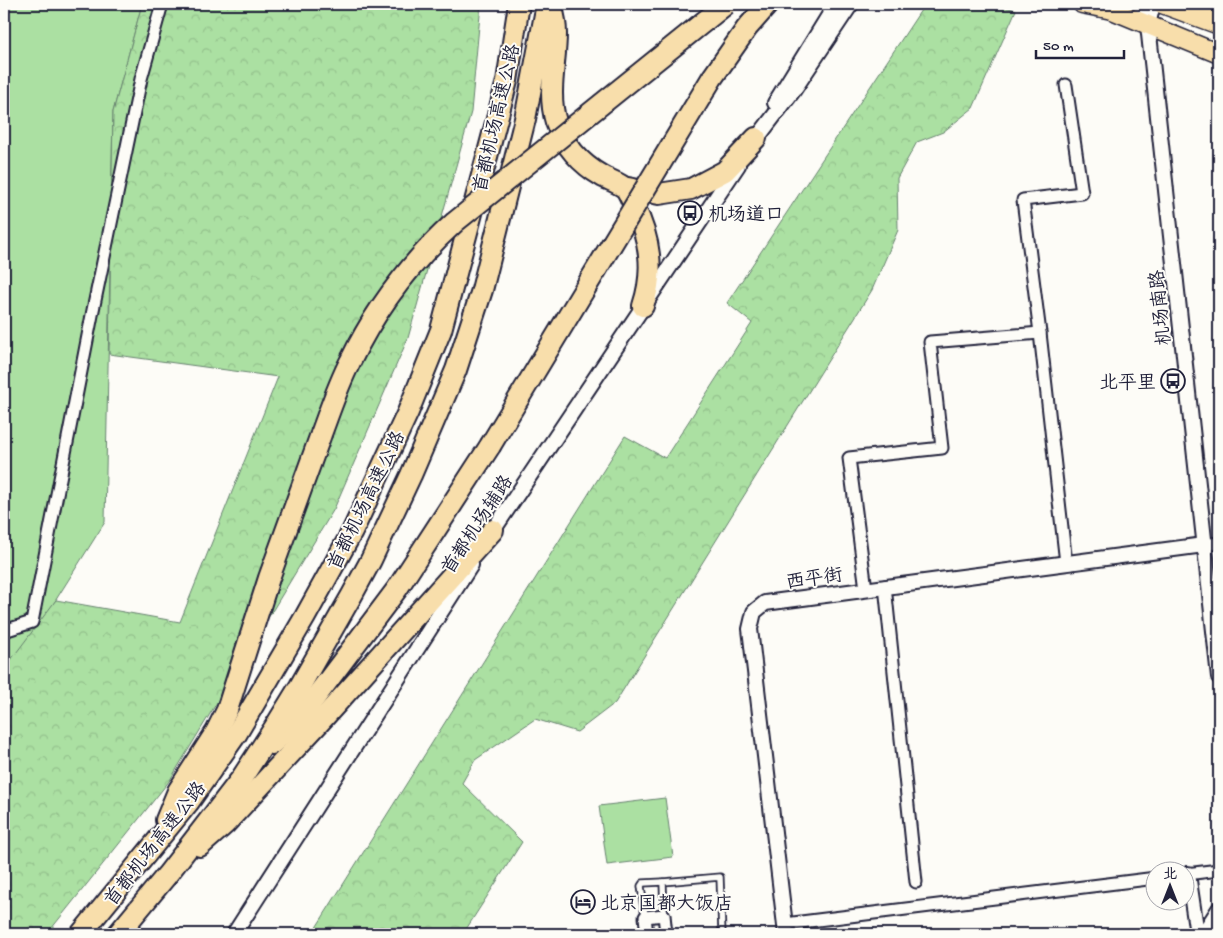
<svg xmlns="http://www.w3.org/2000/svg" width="1223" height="938" font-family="'Gochi Hand','LXGW WenKai TC',sans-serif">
<defs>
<pattern id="forest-crowns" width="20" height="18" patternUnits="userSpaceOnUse" patternTransform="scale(1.25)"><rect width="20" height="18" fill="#abe0a2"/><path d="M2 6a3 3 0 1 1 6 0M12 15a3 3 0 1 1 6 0" fill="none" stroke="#93c08c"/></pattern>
</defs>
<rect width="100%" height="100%" fill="#fdfcf7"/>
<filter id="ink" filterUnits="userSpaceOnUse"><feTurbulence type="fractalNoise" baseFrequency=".02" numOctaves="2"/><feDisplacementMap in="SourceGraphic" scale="10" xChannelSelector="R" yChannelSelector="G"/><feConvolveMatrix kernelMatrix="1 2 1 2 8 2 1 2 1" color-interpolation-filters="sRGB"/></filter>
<g filter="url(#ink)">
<g fill="#abe0a2" stroke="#66816e">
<path d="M4 4H142L113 112 105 522 4 682Z"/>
<path d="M665 798 673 857 607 865 599 806Z"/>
</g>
<g fill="url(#forest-crowns)" stroke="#66816e">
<path d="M142 4H481L471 112 408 338 334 509 170 780 47 934H19L4 925V669L56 600 180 622 278 377 109 354 113 112Z"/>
<path d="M925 4H993L1016 10 973 108 943 132 917 142 897 178 898 230 872 290 615 703 577 732 535 719 475 760 462 783 522 842 463 934H312L625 436 665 458 752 323 727 303Z"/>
</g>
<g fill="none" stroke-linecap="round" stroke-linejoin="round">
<g stroke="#22223b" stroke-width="9">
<g id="service">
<path d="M664 915 663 882 720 877 722 934"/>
<path d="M645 917 641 886 643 883 663 882"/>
</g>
</g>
<g stroke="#22223b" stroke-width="15">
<g id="minor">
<path d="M1066 85 1082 193 1023 200 1040 333 1066 563"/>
<path d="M1204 545 1219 543"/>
<path d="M885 586 916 882"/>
<path d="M866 589 849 458 942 448 930 342 1040 333"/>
<path d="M4 631 32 622 93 310 141 79 162 4"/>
<path d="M1186 874 1219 870"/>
<path d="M785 924 1156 878"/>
<path d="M647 934 645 917 664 915 666 934"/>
</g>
</g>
<g stroke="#22223b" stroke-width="18">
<g id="tertiary">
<path d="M1140 4 1148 25 1219 677"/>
<path d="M1148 25 1153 4"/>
<path d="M775 103 836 4"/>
<path d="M751 146 793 91 851 4"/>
<path d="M488 538 738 165"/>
<path d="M1188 874 1197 934"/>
<path d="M234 934 471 565"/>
<path d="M786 934 750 629 754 612 765 603 1204 545"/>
<path d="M1203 934 1219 909"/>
</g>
</g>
<g stroke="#22223b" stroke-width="21">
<g id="primary">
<path d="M1082 4 1112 10 1219 54"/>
<path d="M1162 4 1219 25"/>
</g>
</g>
<g stroke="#22223b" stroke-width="24">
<g id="motorway">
<path d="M551 4C554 14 556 24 556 34 556 63 547 93 556 122 564 145 581 164 602 176 609 180 620 183 626 189 629 193 632 201 634 206 650 239 655 270 643 306"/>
<path d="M1205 4 1219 11"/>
<path d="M628 188 659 194 691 189 725 171 756 138"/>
<path d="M272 744 299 719 397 589 490 446"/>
<path d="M166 820 178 791 216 732 227 710 269 578 321 434"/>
<path d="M200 846 225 824 318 724 493 530"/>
<path d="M81 934 188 803 237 733 305 617 352 532 408 412 441 330 507 81 519 4"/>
<path d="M118 934 167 875 241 779 273 730 300 686 352 595 371 560 411 475 456 370 482 290 525 119 547 4"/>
</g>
</g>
<use href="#service" stroke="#fdfcf7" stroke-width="5.5"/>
<use href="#minor" stroke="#fdfcf7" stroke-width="11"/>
<use href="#tertiary" stroke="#fdfcf7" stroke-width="14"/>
<use href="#primary" stroke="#f8deab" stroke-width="18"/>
<use href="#motorway" stroke="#f8deab" stroke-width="20"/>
<g stroke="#22223b" stroke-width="24" stroke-linecap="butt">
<g id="motorway-bridge">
<path d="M321 434C330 410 338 385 350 362 375 310 412 261 455 222L726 4"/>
<path d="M490 446 712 78 747 28 768 4"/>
</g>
</g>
<use href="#motorway-bridge" stroke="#f8deab" stroke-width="20"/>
</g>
</g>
<defs>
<g id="bus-ring" transform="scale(1.25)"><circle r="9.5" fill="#fdfcf7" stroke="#22223b" stroke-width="1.5"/><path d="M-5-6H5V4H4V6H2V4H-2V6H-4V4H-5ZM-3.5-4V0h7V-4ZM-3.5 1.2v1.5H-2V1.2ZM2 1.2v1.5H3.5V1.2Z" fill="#22223b"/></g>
<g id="hotel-ring" transform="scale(1.25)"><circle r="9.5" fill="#fdfcf7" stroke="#22223b" stroke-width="1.5"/><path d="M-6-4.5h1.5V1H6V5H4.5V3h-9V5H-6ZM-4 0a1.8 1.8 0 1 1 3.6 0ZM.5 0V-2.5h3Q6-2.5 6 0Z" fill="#22223b"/></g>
</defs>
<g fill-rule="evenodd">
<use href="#bus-ring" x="690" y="213"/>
<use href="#bus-ring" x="1173" y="381"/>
<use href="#hotel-ring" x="583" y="902"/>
</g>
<g text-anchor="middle" stroke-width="4" stroke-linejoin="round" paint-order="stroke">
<g font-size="19" fill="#22223b" stroke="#fdfcf7">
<text transform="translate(495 118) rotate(-77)" y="7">首都机场高速公路</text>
<text transform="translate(1159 308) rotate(-96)" y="7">机场南路</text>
<text transform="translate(365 500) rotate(-64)" y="7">首都机场高速公路</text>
<text transform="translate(476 524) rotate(-57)" y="7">首都机场辅路</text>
<text transform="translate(814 577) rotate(-8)" y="7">西平街</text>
<text transform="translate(154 843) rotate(-52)" y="7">首都机场高速公路</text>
</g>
<g font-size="19" fill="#22223b" stroke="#fdfcf7" text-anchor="start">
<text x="708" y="220">机场道口</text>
<text x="1156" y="388" text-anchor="end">北平里</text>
<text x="600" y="909">北京国都大饭店</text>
</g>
</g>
<rect width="1223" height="938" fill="none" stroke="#fdfcf7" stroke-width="20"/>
<rect x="10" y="10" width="1203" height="918" fill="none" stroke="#22223b" stroke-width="2" filter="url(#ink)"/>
<g transform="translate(1170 886)"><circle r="24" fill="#fdfcf7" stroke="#a5a5ac"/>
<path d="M0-4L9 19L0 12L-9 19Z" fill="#22223b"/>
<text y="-8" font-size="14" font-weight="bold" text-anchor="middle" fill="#22223b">北</text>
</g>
<path d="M1036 50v8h88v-8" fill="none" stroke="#22223b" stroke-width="2.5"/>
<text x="1043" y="50" font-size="15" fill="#22223b" stroke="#fdfcf7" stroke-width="4" paint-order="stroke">50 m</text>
</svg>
